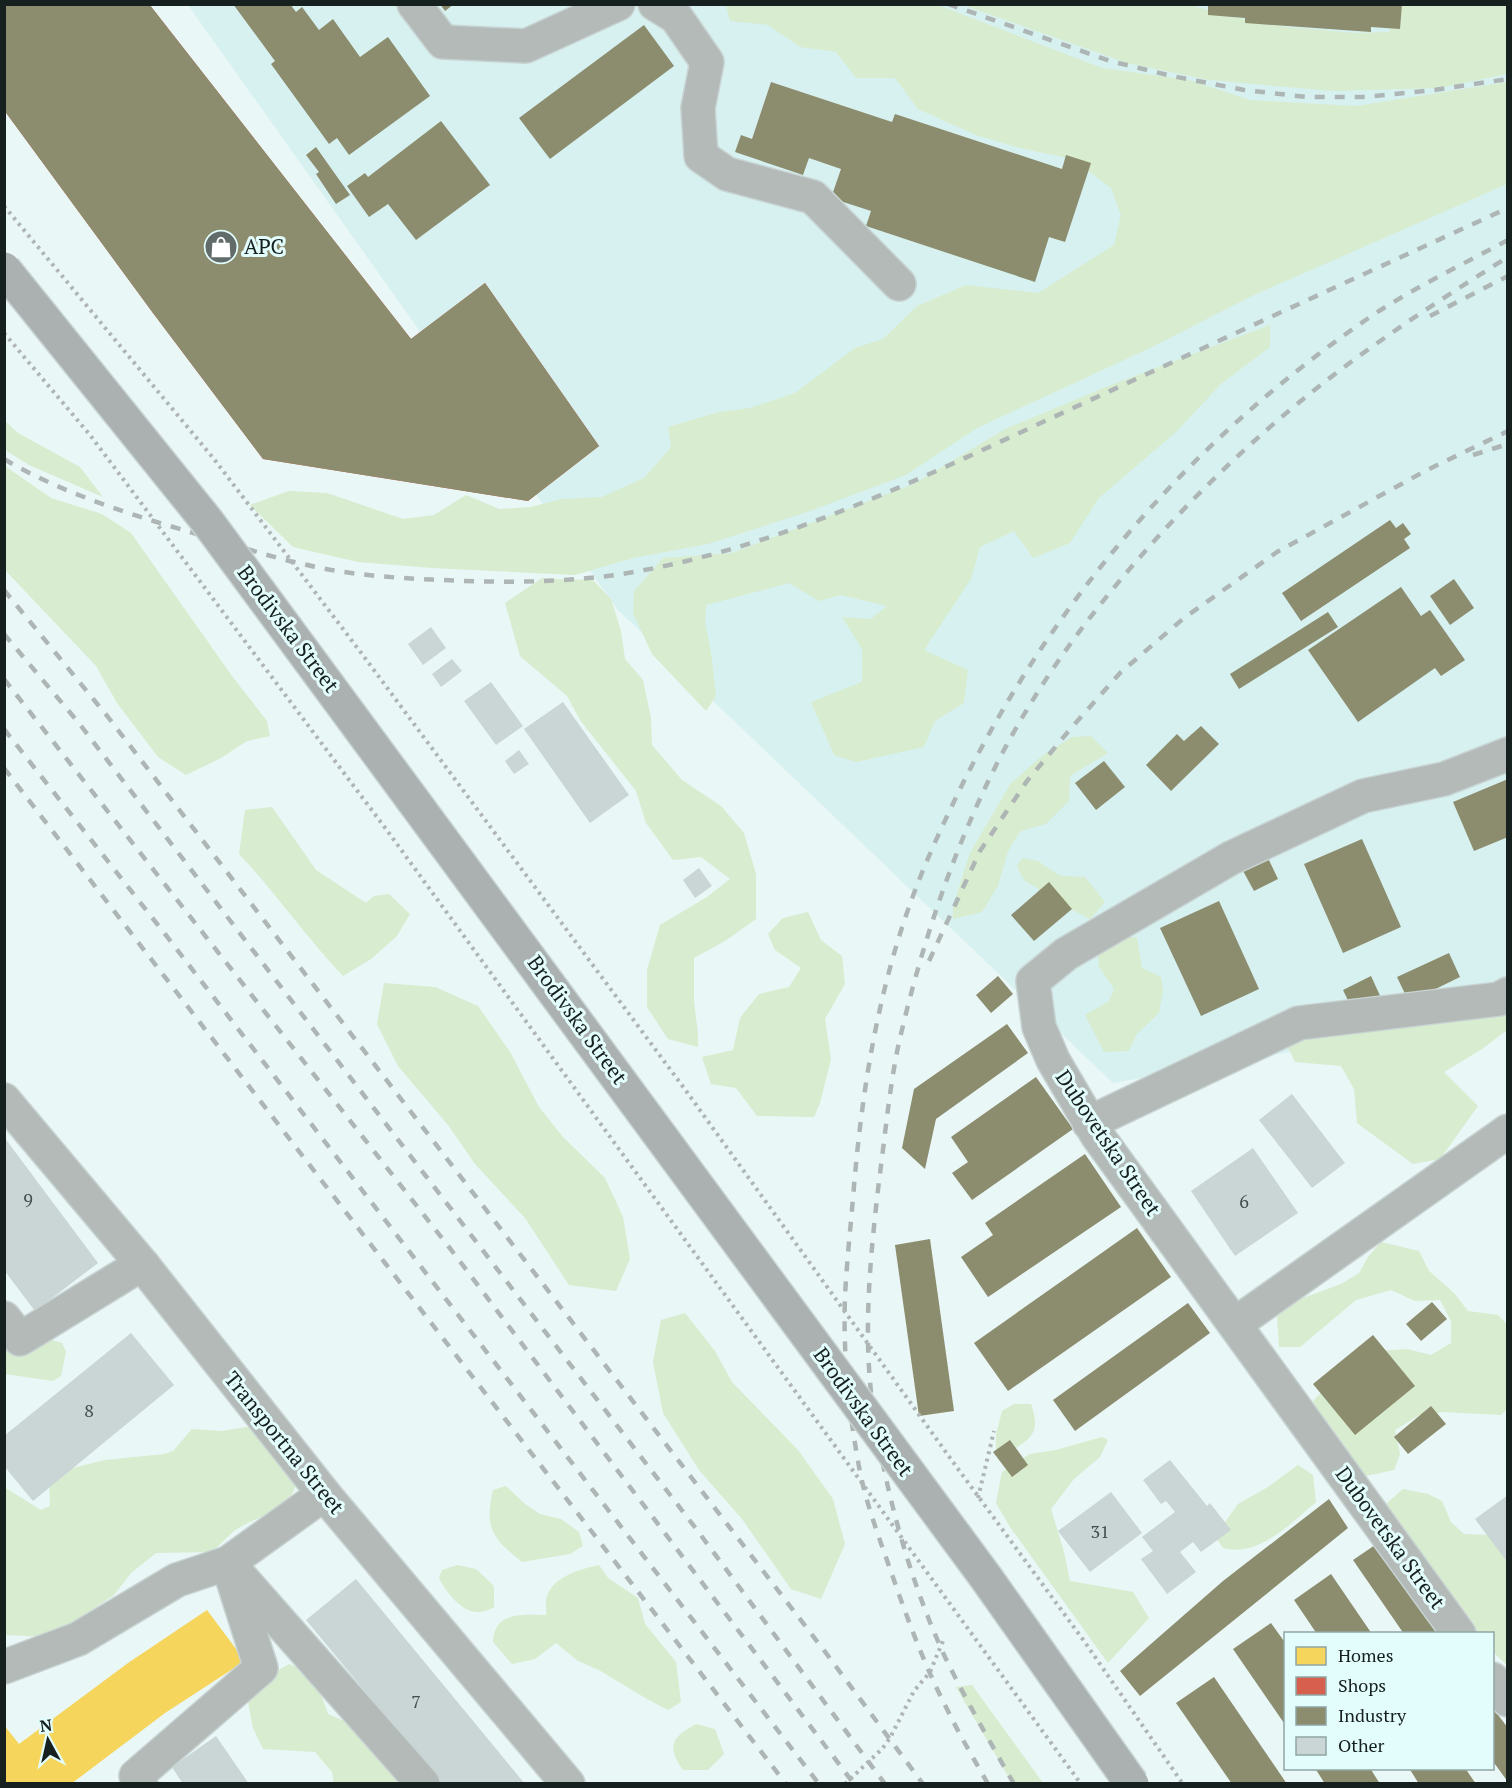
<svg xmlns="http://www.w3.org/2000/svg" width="1512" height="1788" font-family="'PT Serif',serif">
<rect width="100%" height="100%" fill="#e9f7f6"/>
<path fill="#d7f1f0" d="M188 5H1507V1014L1113 1083 618 610Z"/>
<g fill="#d8eccf">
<path d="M726 5H938L1102 68 1189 80 1250 100 1356 106 1507 82V184L1252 296 1150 348 977 428 906 475 810 511 708 544 633 558 575 575 432 568 358 562 293 547 250 505 289 491 327 493 403 519 434 515 466 495 499 509 530 507 562 499 602 497 644 478 671 447 668 427 719 412 750 408 795 393 855 348 883 339 917 306 966 285 1038 293 1114 245 1121 215 1111 188 1072 159 1020 148 976 135 918 109 895 78H856L836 52 800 47 768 25 730 21Z"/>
<path d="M963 5H1190L1234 17 1288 27 1355 33 1389 32 1401 5H1507V74L1440 88 1333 91 1209 80 1127 63Z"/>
<path d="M1270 325V347L1221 384 1176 432 1099 498 1070 543 1033 558 1014 531 980 547 971 579 924 650 968 670 964 703 935 721 924 747 856 762 834 755 811 702 862 682V649L842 617 871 619 887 606 841 595 819 601 789 583 706 605 705 623 711 652 716 696 706 711 652 654 633 613 634 591 663 558 732 553 879 497 914 484 1005 429 1106 387Z"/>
<path d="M5 421 18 433 80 467 103 497 29 465 5 450Z"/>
<path d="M5 466 51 498 102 514 131 533 232 676 267 721 270 736 247 741 221 758 186 775 158 757 117 703 96 666 5 570Z"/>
<path d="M542 578 569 580 592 579 611 599 621 631 625 659 643 680 651 718 652 745 682 780 721 806 744 833 756 874V919L725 941 694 958V1001L698 1034V1047L668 1039 647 1007V970L660 925 707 897 730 879 701 857 673 860 646 823 636 791 580 720 567 696 520 656 505 603Z"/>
<path d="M1091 736 1108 753 1070 776 1069 801 1046 824 1021 831 1008 851 998 886 982 912 953 919V906L970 853 1011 783 1042 756 1072 737Z"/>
<path d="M272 807 316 870 366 903 374 896 389 894 410 914 397 936 371 959 343 976C306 937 276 893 239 854L245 810Z"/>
<path d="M1022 858 1038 861 1060 876 1085 877 1105 902 1090 919 1067 907 1024 880 1017 866Z"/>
<path d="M808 912 821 940 842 956 845 984 825 1019 831 1059 820 1103 814 1117 757 1116 736 1088 711 1084 702 1057 733 1050 740 1018 759 994 789 987 801 968 775 950 768 934 783 918Z"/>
<path d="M1110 934 1137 938 1142 968 1161 977 1163 991 1159 1013 1136 1035 1129 1051 1104 1052 1085 1015 1109 1001 1114 989 1099 967 1097 943Z"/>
<path d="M384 983 435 987 478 1006 510 1052 539 1107 563 1137 605 1178 623 1217 630 1259 616 1291 569 1285 525 1218 475 1164 448 1125 398 1066 377 1024Z"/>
<path d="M1507 995V1030L1482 1049 1444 1072 1478 1106 1440 1159 1413 1164 1357 1123 1354 1089 1341 1066 1295 1062 1278 1027Z"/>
<path d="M1381 1242 1419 1251 1429 1271 1454 1293 1468 1311 1498 1315 1507 1324V1409L1501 1415 1443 1412 1418 1416 1395 1430 1400 1454 1394 1470 1356 1478 1343 1455 1335 1434 1320 1416 1313 1401 1329 1385 1380 1351 1407 1349 1431 1355 1451 1343V1321L1440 1300 1415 1301 1391 1290 1356 1300 1300 1347H1279L1277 1316 1295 1301 1341 1284 1359 1273 1368 1257Z"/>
<path d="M4 1308 35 1335 62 1343 66 1352 61 1376 53 1381 5 1374Z"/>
<path d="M685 1313 715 1351 732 1382 798 1450 833 1499 845 1544 821 1599 791 1589 742 1519 699 1470 663 1413 653 1362 661 1320Z"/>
<path d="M1014 1404H1031C1041 1434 1032 1437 1009 1453L996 1450V1435L1002 1411Z"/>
<path d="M253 1426 262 1442 299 1475C287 1518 272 1509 240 1527 230 1533 221 1544 212 1552L156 1553 131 1573 114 1595 51 1637 5 1635 4 1487 41 1510 50 1506 49 1479 56 1472 105 1460 164 1454 173 1451 192 1429 222 1431Z"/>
<path d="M1102 1437 1108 1440 1100 1457 1074 1479 1051 1509 1064 1552 1070 1581 1133 1592 1149 1618 1108 1663 1010 1527 996 1503 1002 1472 1030 1454 1056 1450Z"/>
<path d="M1298 1465 1313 1475 1316 1502C1290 1524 1259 1557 1223 1548L1215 1536 1238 1504 1268 1487Z"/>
<path d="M506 1486 525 1504 540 1514 561 1519 579 1532 583 1546 570 1554 522 1562C493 1539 484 1528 493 1490Z"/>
<path d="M1403 1489 1428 1494 1442 1501 1451 1522 1464 1534 1489 1535 1507 1550V1665L1493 1652 1492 1634 1477 1633 1473 1622 1438 1594 1402 1538 1386 1504Z"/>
<path d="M457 1565 476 1569 494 1586V1607C490 1609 484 1612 479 1612 462 1613 446 1592 439 1578L442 1570Z"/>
<path d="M599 1565 608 1578 638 1598 645 1624 676 1662 681 1702 668 1710 647 1699 599 1670 578 1661 556 1643 535 1659 512 1664 493 1642C494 1611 524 1615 546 1615 547 1610 545 1601 547 1596 554 1576 581 1569 599 1565Z"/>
<path d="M289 1664 314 1675 328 1714 372 1733 412 1783H334L332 1772 315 1752 263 1749 253 1728 248 1702 262 1680Z"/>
<path d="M972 1685 1043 1783H1012L956 1687Z"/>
<path d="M696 1724 715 1729 724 1754 708 1770H683C666 1746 672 1737 696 1724Z"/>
</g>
<path fill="#f6d55c" d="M207 1610 245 1661 165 1713 71 1784H4V1725L19 1744 128 1663Z"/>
<path fill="#d6604d" d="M4 4H149L411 339 485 283 599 446 528 501 263 459 153 313 4 110Z"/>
<g fill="#8c8c6e">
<path d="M4 4H149L411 339 485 283 599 446 528 501 263 459 153 313 4 110Z"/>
<path d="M233 4H290L296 12 302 7 319 30 333 19 360 57 388 37 430 96 349 155 337 138 329 144 271 64 275 61Z"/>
<path d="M440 4H454L445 11Z"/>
<path d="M1208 4H1402L1400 29 1371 27V32L1245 23V18L1208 15Z"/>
<path d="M644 25 674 66 550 159 519 118Z"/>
<path d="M771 82 892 122 895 114 1062 169 1066 155 1091 163 1065 242 1049 237 1035 282 866 226 871 211 831 198 841 169 809 158 803 175 735 152 741 135 752 139Z"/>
<path d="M441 121 490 185 416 240 388 204 369 217 347 186 365 173 368 177Z"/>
<path d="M316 147 350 195 336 204 316 174 319 172 306 155Z"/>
<path d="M1390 520 1396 528 1403 523 1411 534 1404 539 1410 548 1301 621 1282 593Z"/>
<path d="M1454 579 1474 608 1450 625 1430 596Z"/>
<path d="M1401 587 1421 616 1430 610 1465 660 1441 676 1435 668 1358 722 1308 650Z"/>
<path d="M1328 612 1338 627 1239 689 1230 674Z"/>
<path d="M1201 726 1219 744 1171 791 1146 765 1177 734 1184 741Z"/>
<path d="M1104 761 1125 787 1096 810 1075 783Z"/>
<path d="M1508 779V837L1474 851 1453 802Z"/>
<path d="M1362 839 1401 927 1343 953 1304 864Z"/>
<path d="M1267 856 1278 879 1254 891 1242 869Z"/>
<path d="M1049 882 1072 909 1034 941 1011 915Z"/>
<path d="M1219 901 1259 989 1201 1016 1160 928Z"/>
<path d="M1449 953 1460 977 1409 1002 1397 977Z"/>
<path d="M998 976 1013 994 991 1013 976 995Z"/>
<path d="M1371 976 1382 1000 1354 1013 1343 990Z"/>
<path d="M1007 1024 1028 1053 936 1119 925 1169 902 1148 914 1089Z"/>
<path d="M1036 1077 1073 1129 972 1200 952 1173 968 1162 951 1137Z"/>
<path d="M1085 1154 1121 1207 988 1297 961 1257 993 1235 985 1223Z"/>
<path d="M1137 1228 1171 1277 1008 1391 974 1343Z"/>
<path d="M930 1239 954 1411 919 1416 895 1245Z"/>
<path d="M1432 1302 1447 1319 1421 1341 1406 1324Z"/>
<path d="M1188 1303 1210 1333 1075 1431 1053 1400Z"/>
<path d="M1373 1335 1415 1386 1355 1435 1313 1384Z"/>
<path d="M1431 1406 1446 1424 1408 1454 1394 1437Z"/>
<path d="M1010 1440 1028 1465 1012 1477 993 1452Z"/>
<path d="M1329 1499 1348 1528 1140 1696 1120 1671 1223 1581Z"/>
<path d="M1378 1543 1441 1634H1404L1353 1560Z"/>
<path d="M1331 1574 1372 1634H1317L1294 1600Z"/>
<path d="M1271 1623 1286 1644V1726L1233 1649Z"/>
<path d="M1214 1677 1287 1784H1232L1176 1703Z"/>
<path d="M1492 1707 1508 1728V1782L1492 1760Z"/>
<path d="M1315 1768H1370L1380 1784H1325Z"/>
<path d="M1409 1768H1465L1476 1784H1419Z"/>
</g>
<g fill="#cad5d6">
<path d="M431 627 446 648 423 665 408 644Z"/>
<path d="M452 659 462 671 441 687 432 674Z"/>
<path d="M491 682 523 726 496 745 464 701Z"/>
<path d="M563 702 629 795 590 823 524 729Z"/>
<path d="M519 750 529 764 514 774 505 761Z"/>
<path d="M699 868 712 886 695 898 683 880Z"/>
<path d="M1292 1094 1345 1163 1312 1188 1259 1120Z"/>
<path d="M4 1137 98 1263 35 1311 4 1270Z"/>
<path d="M1253 1148 1298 1213 1235 1256 1191 1191Z"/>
<path d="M131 1333 174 1385 33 1501 4 1466V1436Z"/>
<path d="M1170 1460 1207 1506 1210 1503 1231 1530 1201 1552 1193 1542 1180 1552 1196 1572 1167 1594 1141 1559 1153 1551 1142 1537 1175 1512 1166 1501 1161 1504 1143 1480Z"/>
<path d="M1111 1492 1142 1533 1090 1572 1058 1531Z"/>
<path d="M1508 1495V1563L1475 1519Z"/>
<path d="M356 1579 525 1784H442L306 1620Z"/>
<path d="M216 1736 249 1784H183L172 1767Z"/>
</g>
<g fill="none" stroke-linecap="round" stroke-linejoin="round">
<g stroke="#c8d4d3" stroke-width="36">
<g id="minor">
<path d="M414 4 443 42 526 46 618 4"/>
<path d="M655 4 676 17 707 62 698 108 701 156 727 174 813 197 899 284"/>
<path d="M4 1100 142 1264 324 1494 568 1784"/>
<path d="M1089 1123 1299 1023 1499 999 1508 994"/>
<path d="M4 1318 20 1339 142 1264"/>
<path d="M1235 1324 1508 1131"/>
<path d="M228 1563 423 1784"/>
<path d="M1459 1634 1097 1135 1053 1060 1039 1027 1033 981 1066 954 1231 858 1363 796 1444 779 1508 754"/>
<path d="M4 1667 78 1639 177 1580 228 1563 324 1494"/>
<path d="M1492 1679 1508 1700"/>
<path d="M141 1784 136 1776 261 1668 231 1574"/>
</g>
</g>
<g stroke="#aeb5b4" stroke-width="4" stroke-dasharray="3 4.5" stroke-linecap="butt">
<path d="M978 1498 994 1431"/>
<path d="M845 1784 882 1749 890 1738 914 1691 930 1672 943 1641"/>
</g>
<use href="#minor" stroke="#b3bab8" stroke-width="33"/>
<g stroke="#aeb6b5" stroke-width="4.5" stroke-dasharray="10 10" stroke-linecap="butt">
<path d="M948 4 1110 61 1172 76 1244 90 1307 97H1365L1434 90 1508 79"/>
<path d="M1430 316 1508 276"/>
<path d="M1473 455 1508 444"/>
<path d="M4 459C66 496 145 519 214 539 242 547 270 557 299 563 346 575 394 578 442 580 506 583 571 583 634 572 793 544 940 469 1084 403 1225 338 1366 273 1508 208"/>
<path d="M4 590 108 717 826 1653 923 1784"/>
<path d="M4 634 78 722 697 1530 885 1784"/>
<path d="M4 679 449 1247 854 1784"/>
<path d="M4 729 165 934 819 1784"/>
<path d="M4 768 786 1784"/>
<path d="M929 961 980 851 1027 781 1072 727 1121 672 1184 618 1277 552 1427 470 1508 431"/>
<path d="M988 1784C974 1759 960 1736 948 1711 924 1665 906 1615 889 1566 877 1532 864 1497 858 1461 848 1407 843 1351 845 1296 847 1259 851 1223 854 1186 862 1092 877 997 909 907 924 864 944 822 964 781 1061 589 1200 431 1379 311 1420 285 1465 263 1508 240"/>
<path d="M1014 1784C990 1742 966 1700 945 1657 910 1581 887 1497 874 1415 862 1337 870 1259 879 1181 885 1137 889 1091 898 1047 924 931 968 804 1031 703 1060 655 1096 608 1133 565 1189 500 1253 438 1322 384 1381 338 1444 297 1508 257"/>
</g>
<g stroke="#c8d4d3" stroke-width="36" stroke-linecap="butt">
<path id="major-bridge" d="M4 269 207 521 987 1579 1132 1784"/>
</g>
<g stroke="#aeb5b4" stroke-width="4" stroke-dasharray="3 4.5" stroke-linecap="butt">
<path d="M4 206 214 459 365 658 684 1088 953 1462 1084 1641 1183 1784"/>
<path d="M4 333 90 435 386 829 1081 1784"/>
</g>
<use href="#major-bridge" stroke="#aab1b0" stroke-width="33"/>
</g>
<defs>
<g id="shop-disc" transform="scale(1.725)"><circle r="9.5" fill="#606b6a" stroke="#e3fdfc"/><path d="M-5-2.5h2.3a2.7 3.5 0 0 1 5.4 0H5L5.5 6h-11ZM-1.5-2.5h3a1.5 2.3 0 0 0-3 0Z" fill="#fff"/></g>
</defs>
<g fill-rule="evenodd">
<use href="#shop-disc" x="221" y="247"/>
</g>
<g text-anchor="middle" stroke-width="6" stroke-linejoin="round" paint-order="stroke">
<g font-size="18" fill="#434d4d">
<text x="28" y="1206">9</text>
<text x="1244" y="1208">6</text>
<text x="89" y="1417">8</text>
<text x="1100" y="1538">31</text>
<text x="416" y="1708">7</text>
</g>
<g font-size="21" fill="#16201f" stroke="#e3fdfc" text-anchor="start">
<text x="244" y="254">АРС</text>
</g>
<g font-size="21" fill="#16201f" stroke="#e3fdfc">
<text transform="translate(288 629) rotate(53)" y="7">Brodivska Street</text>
<text transform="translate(577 1020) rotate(54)" y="7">Brodivska Street</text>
<text transform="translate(1108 1143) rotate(56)" y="7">Dubovetska Street</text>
<text transform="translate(863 1412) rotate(54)" y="7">Brodivska Street</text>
<text transform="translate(284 1443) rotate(51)" y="7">Transportna Street</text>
<text transform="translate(1390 1538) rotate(54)" y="7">Dubovetska Street</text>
</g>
</g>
<rect width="1512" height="1788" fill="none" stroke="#16201f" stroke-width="12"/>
<rect x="1284" y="1632" width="210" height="138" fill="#e3fdfc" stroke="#91a5a4" stroke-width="1.5"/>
<rect x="1296" y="1647" width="30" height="18" fill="#f6d55c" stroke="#91a5a4" stroke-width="1.5"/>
<text x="1338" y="1662" font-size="18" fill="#16201f">Homes</text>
<rect x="1296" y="1677" width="30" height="18" fill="#d6604d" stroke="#91a5a4" stroke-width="1.5"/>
<text x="1338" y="1692" font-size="18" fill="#16201f">Shops</text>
<rect x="1296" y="1707" width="30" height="18" fill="#8c8c6e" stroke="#91a5a4" stroke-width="1.5"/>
<text x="1338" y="1722" font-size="18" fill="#16201f">Industry</text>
<rect x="1296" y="1737" width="30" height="18" fill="#cad5d6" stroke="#91a5a4" stroke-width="1.5"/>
<text x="1338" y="1752" font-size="18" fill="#16201f">Other</text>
<g transform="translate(48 1740) rotate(352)" stroke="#e3fdfc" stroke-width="4.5" paint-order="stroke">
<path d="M0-4.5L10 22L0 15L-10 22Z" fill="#16201f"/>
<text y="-9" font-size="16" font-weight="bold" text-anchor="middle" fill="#16201f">N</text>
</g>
</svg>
